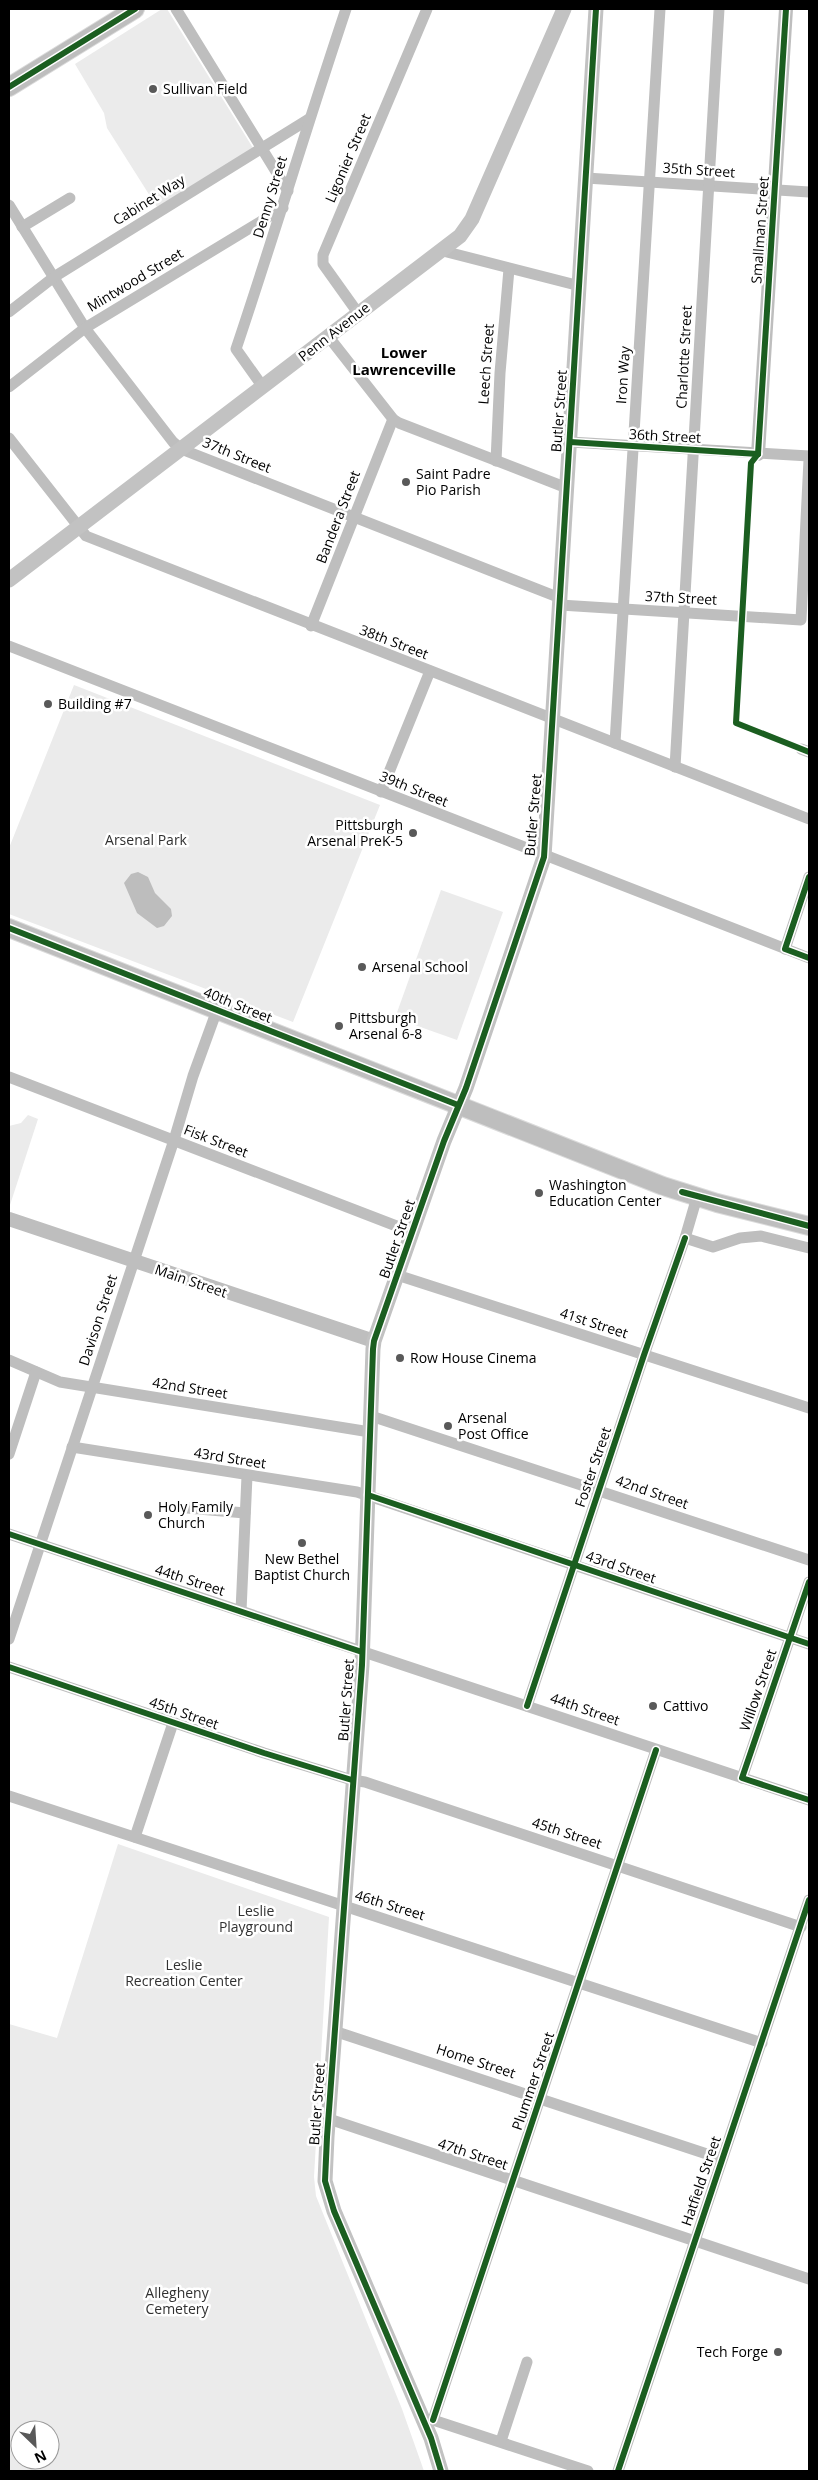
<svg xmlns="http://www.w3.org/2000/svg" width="818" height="2480" font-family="'Open Sans',sans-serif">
<rect width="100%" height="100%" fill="#fff"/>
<g fill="#ebebeb" fill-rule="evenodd">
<path d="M162 9H167L253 148 157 207 107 128 104 113 75 64Z"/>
<path d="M74 685 380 805 293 1022 9 914V848Z"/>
<path d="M441 890 503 912 457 1040 395 1018Z"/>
<path d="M28 1115 38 1119 10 1205 9 1126 21 1123Z"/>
<path d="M118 1844 329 1917 314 2177 316 2196 402 2409 424 2471H9V2024L57 2038ZM20 2430H50V2460H20Z"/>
</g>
<path fill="#bdbdbd" d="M138 872 148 877 155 893 171 909 172 916 164 926 157 928 137 913 124 883 131 874Z"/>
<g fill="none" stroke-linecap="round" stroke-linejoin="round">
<g stroke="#dbdbdb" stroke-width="20">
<g id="primary">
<path d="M9 87 135 9"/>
<path d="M9 928 663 1186 717 1203 809 1226"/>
</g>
</g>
<g stroke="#bebebe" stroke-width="11">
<path d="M176 9 288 191"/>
<path d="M586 178 809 192"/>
<path d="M9 205 85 328 173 442 181 449 560 598"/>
<path d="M22 227 70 198"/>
<path d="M443 251 580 286"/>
<path d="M9 312 54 277 309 119"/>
<path d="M358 313 323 264V255L427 9"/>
<path d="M328 336 393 419 399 423 567 488"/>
<path d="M9 387 85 328 283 208"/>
<path d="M263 387 236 349C274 236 308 122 346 9"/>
<path d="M9 438 86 536 809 819"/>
<path d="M570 442 809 456"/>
<path d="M496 461 500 373 509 269"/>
<path d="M560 605 801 620 809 460"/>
<path d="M311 626 393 419"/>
<path d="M9 646 809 958"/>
<path d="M615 743 660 9"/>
<path d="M801 749 809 752"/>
<path d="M675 767 719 9"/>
<path d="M381 792 430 671"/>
<path d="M785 949 809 877"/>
<path d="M9 1077 412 1232"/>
<path d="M685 1238 713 1247 740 1238 761 1236 809 1248"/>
<path d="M397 1275 809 1408"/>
<path d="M9 1360 60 1382 370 1432"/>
<path d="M371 1416 809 1560"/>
<path d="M72 1447 357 1492 809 1644"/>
<path d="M9 1454 36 1372"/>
<path d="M187 1508 245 1513"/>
<path d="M9 1534 809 1800"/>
<path d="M241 1611 247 1476"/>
<path d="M9 1639 174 1140 193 1076 217 1010"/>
<path d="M9 1667 264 1753 352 1780 365 1782 801 1927"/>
<path d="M527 1706 644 1355 685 1238 697 1197"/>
<path d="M742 1778 809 1582"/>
<path d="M9 1796 762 2043"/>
<path d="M135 1837 173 1723"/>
<path d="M334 2031 722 2159"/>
<path d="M329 2119 809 2279"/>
<path d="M433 2420 656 1750"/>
<path d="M426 2422 433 2420 588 2471"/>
<path d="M501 2441 527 2362"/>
<path d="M618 2471 809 1900"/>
</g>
<g stroke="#bebebe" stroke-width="14">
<path d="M758 454 786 9"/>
<path d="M9 1219 374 1341"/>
</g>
<g stroke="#c2c2c2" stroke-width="15">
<path d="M9 580 460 236 472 219 564 9"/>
<path d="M441 2471 431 2438 334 2211 325 2181 327 2137 362 1665 373 1349 374 1341 444 1141 466 1088 544 857 596 9"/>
</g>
<use href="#primary" stroke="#bebebe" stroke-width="18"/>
<g stroke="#fff" stroke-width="9">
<g id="cycleway">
<path d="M9 87 135 9"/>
<path d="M570 442 758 454"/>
<path d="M758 454 786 9"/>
<path d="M758 454 751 463 736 723 809 752"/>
<path d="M809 877 785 949 809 958"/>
<path d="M9 928 458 1105"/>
<path d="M682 1192 809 1226"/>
<path d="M368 1495 809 1644"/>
<path d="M9 1534 362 1652"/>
<path d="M809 1582 742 1778 809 1800"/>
<path d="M9 1667 264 1753 352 1780"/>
<path d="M527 1706 644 1355 685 1238"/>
<path d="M433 2420 656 1750"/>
<path d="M441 2471 431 2438 334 2211 325 2181 327 2137 362 1665 373 1349 374 1341 444 1141 466 1088 544 857 596 9"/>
<path d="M618 2471 809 1900"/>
</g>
</g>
<use href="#cycleway" stroke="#1b5e20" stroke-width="6"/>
</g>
<g fill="#595959" stroke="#fff" stroke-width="2">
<circle cx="153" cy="89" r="5"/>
<circle cx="406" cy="482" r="5"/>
<circle cx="48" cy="704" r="5"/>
<circle cx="413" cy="833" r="5"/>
<circle cx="362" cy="967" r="5"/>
<circle cx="339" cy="1026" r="5"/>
<circle cx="539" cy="1193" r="5"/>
<circle cx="400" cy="1358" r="5"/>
<circle cx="448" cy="1426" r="5"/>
<circle cx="148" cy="1515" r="5"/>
<circle cx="302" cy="1543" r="5"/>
<circle cx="653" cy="1706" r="5"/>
<circle cx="778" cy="2352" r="5"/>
</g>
<g text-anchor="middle" stroke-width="5" stroke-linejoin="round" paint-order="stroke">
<g font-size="14" fill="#000" stroke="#fff" text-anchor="start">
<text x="163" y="94">Sullivan Field</text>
<text x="416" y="479">Saint Padre<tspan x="416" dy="16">Pio Parish</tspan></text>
<text x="58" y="709">Building #7</text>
<text x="403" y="830" text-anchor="end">Pittsburgh<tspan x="403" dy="16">Arsenal PreK-5</tspan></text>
<text x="372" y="972">Arsenal School</text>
<text x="349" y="1023">Pittsburgh<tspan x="349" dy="16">Arsenal 6-8</tspan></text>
<text x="549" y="1190">Washington<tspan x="549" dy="16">Education Center</tspan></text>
<text x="410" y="1363">Row House Cinema</text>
<text x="458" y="1423">Arsenal<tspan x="458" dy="16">Post Office</tspan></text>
<text x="158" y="1512">Holy Family<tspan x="158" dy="16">Church</tspan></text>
<text x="302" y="1564" text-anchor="middle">New Bethel<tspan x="302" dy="16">Baptist Church</tspan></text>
<text x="663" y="1711">Cattivo</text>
<text x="768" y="2357" text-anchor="end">Tech Forge</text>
</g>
<g font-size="14" fill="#000" stroke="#fff">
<text transform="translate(348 158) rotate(-67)" y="5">Ligonier Street</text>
<text transform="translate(699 170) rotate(4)" y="5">35th Street</text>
<text transform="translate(270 197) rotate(-73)" y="5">Denny Street</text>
<text transform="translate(149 200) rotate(-32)" y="5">Cabinet Way</text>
<text transform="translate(760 230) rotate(-86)" y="5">Smallman Street</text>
<text transform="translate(135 280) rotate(-31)" y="5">Mintwood Street</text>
<text transform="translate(334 332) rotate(-38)" y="5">Penn Avenue</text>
<text transform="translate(684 357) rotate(-87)" y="5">Charlotte Street</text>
<text transform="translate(486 364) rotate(-86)" y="5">Leech Street</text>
<text transform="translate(623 375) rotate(-86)" y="5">Iron Way</text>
<text transform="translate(559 411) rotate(-86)" y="5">Butler Street</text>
<text transform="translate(665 436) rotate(3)" y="5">36th Street</text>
<text transform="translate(237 455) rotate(22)" y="5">37th Street</text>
<text transform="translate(338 517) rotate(-69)" y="5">Bandera Street</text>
<text transform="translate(681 598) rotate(3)" y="5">37th Street</text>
<text transform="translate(394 642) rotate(21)" y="5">38th Street</text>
<text transform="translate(414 789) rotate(22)" y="5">39th Street</text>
<text transform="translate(533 815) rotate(-85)" y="5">Butler Street</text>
<text transform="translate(238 1005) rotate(22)" y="5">40th Street</text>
<text transform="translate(216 1141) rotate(21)" y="5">Fisk Street</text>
<text transform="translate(397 1239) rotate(-71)" y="5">Butler Street</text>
<text transform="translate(191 1281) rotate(19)" y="5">Main Street</text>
<text transform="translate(98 1320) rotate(-72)" y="5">Davison Street</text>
<text transform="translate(594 1323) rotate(18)" y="5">41st Street</text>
<text transform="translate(190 1388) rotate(9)" y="5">42nd Street</text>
<text transform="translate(230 1458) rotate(9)" y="5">43rd Street</text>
<text transform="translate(593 1467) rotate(-71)" y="5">Foster Street</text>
<text transform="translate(652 1492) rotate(19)" y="5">42nd Street</text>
<text transform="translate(621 1567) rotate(19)" y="5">43rd Street</text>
<text transform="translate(190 1580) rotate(18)" y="5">44th Street</text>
<text transform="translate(758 1690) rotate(-71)" y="5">Willow Street</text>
<text transform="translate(346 1700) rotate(-86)" y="5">Butler Street</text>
<text transform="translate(585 1709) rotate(19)" y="5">44th Street</text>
<text transform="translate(184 1713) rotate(19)" y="5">45th Street</text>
<text transform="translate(567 1833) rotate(18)" y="5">45th Street</text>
<text transform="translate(390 1905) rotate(17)" y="5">46th Street</text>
<text transform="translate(476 2061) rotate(18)" y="5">Home Street</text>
<text transform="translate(533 2081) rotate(-71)" y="5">Plummer Street</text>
<text transform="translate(317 2104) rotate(-86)" y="5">Butler Street</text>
<text transform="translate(473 2154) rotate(18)" y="5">47th Street</text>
<text transform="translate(701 2181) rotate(-71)" y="5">Hatfield Street</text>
</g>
<g font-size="14" fill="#313131" stroke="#fff">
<text x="146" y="845">Arsenal Park</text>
<text x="256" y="1916">Leslie<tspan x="256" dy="16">Playground</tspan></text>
<text x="184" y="1970">Leslie<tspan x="184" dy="16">Recreation Center</tspan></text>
<text x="177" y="2298">Allegheny<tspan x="177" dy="16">Cemetery</tspan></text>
</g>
<g font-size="15" font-weight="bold" fill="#000" stroke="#fff">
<text x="404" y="358">Lower<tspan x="404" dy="17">Lawrenceville</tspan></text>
</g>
</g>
<rect width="818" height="2480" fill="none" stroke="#000000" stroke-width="20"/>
<g transform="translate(35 2445) rotate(155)"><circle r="24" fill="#ffffff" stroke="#999999"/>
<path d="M0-4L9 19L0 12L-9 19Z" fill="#595959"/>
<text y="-8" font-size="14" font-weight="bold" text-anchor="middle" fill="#000000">N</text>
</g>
</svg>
